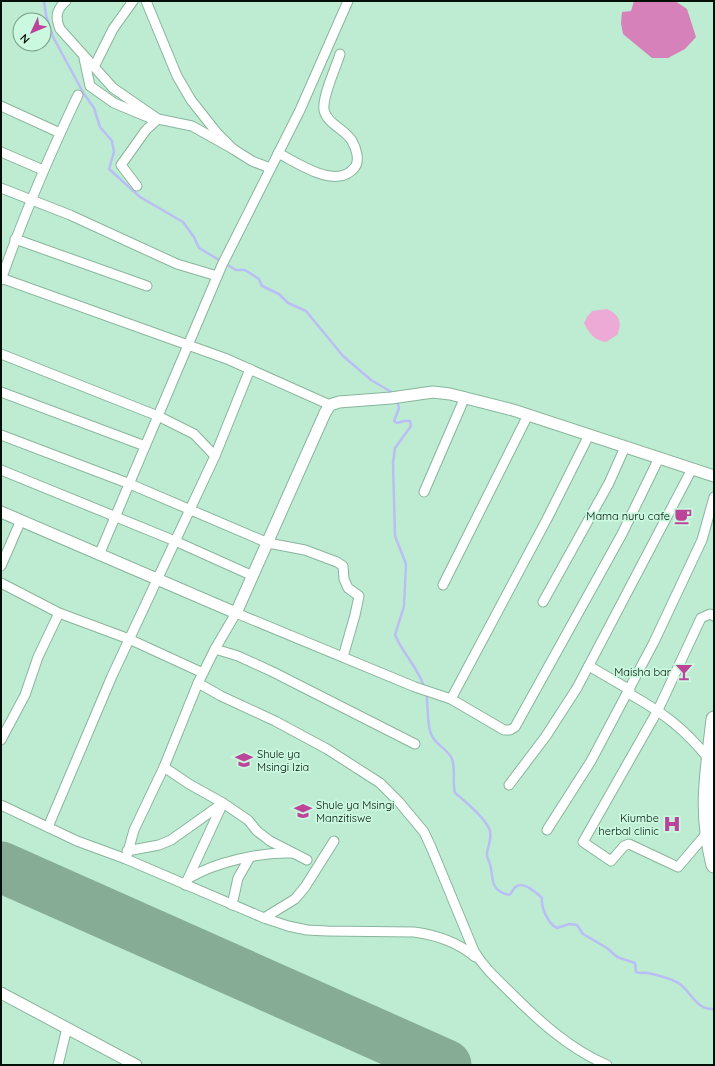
<svg xmlns="http://www.w3.org/2000/svg" width="715" height="1066" font-family="Quicksand,sans-serif">
<rect width="100%" height="100%" fill="#bdecd2"/>
<path fill="#eeaad6" d="M607 309C619 314 623 323 617 335L606 342C595 341 589 333 584 323L587 317 592 311Z"/>
<path fill="#d781ba" d="M634 1H675L687 9 696 37 685 49 668 58H652L623 34 621 23 622 12 631 11Z"/>
<g fill="none" stroke-linecap="round" stroke-linejoin="round">
<g stroke="#babef5" stroke-width="2.5">
<path d="M44 1 46 15 53 37 84 94 94 108 100 127 112 141 114 152 109 169 140 197 183 222 194 237 199 248 236 270H245L259 279 262 286 279 294 288 303 306 311 343 356 371 380 395 394"/>
<path d="M397 400 399 408 394 421 397 423 404 421H410L411 426 395 448 393 463 395 536 406 564 404 606 395 635C403 654 418 667 424 687"/>
<path d="M426 693C429 707 426 725 432 736 436 745 449 750 452 759 456 770 452 782 455 793 466 802 482 815 489 828 493 836 488 845 487 853 486 857 489 860 490 864 494 879 489 890 509 895 513 893 512 888 517 886 524 882 537 893 542 898 541 907 548 924 557 928L569 924 577 925 583 934 607 948 617 957 635 963 636 972C640 974 644 972 648 973 657 975 674 979 681 985 692 994 697 1010 714 1009"/>
</g>
<path stroke="#86ac96" stroke-width="51" d="M1 867 446 1065"/>
<g stroke="#88b59c" stroke-width="11">
<g id="minor">
<path d="M66 1C56 10 55 17 60 29L113 88 158 119 192 126 233 149"/>
<path d="M146 1 177 76 191 100 217 133 233 149 252 161 270 168"/>
<path d="M84 58 90 86 114 103 155 120"/>
<path d="M94 67 113 29 133 1"/>
<path d="M1 106 60 133"/>
<path d="M1 152 43 170"/>
<path d="M278 153C298 163 337 191 355 167 360 160 356 148 352 141 345 129 327 124 324 110 322 96 336 68 340 54"/>
<path d="M137 186 121 165 146 130 158 119"/>
<path d="M1 188 70 215 177 264 217 276"/>
<path d="M15 239 147 286"/>
<path d="M1 278 227 359 330 405"/>
<path d="M1 280C23 217 49 156 78 95"/>
<path d="M1 354 158 416 194 434 215 456"/>
<path d="M1 392 145 446"/>
<path d="M1 435 130 484 268 543 305 550 337 562 343 566 344 579 348 588 359 596 355 615 343 657"/>
<path d="M1 470 175 541 253 576"/>
<path d="M424 492 465 397"/>
<path d="M99 555 222 265 300 110 348 1"/>
<path d="M1 566 21 520"/>
<path d="M1 583 59 613 129 639 203 673"/>
<path d="M443 585 528 415"/>
<path d="M543 602 609 483 625 447"/>
<path d="M215 649 238 656 273 672 415 744"/>
<path d="M589 666 630 690"/>
<path d="M198 683 221 696 275 721 327 749 380 783 399 802 424 832 431 847 474 951C484 968 498 980 512 994 540 1022 570 1049 607 1065"/>
<path d="M628 693C662 712 684 728 708 758"/>
<path d="M451 699 504 730H510L515 727 622 534 659 458"/>
<path d="M1 740 25 695 38 657 59 613"/>
<path d="M164 767 189 784 223 803 185 885"/>
<path d="M509 785 546 736 577 688 692 469"/>
<path d="M1 805 77 841 126 859 264 918 288 926 307 930 327 931 414 932C436 935 458 942 475 957"/>
<path d="M48 827 112 676 215 456 250 369"/>
<path d="M547 830 591 761 654 642 702 540 714 497"/>
<path d="M707 833 678 867 629 844 624 846 611 861 583 842 658 710 701 618 710 614 714 616"/>
<path d="M127 851 159 845 171 840 223 803 248 820 257 831 270 841 307 860"/>
<path d="M126 859 134 830 164 767 198 683 215 649 236 613 415 687 451 699 547 519 589 435"/>
<path d="M189 878C216 862 260 852 292 853"/>
<path d="M232 905 238 878 250 857"/>
<path d="M264 918 295 899 305 887 334 841"/>
<path d="M58 1065 67 1028"/>
</g>
</g>
<g stroke="#88b59c" stroke-width="13">
<g id="tertiary">
<path d="M1 512 236 613 325 413 330 405 339 402 391 398 433 392 450 394 513 410 714 476"/>
<path d="M1 993 136 1065"/>
</g>
</g>
<g stroke="#88b59c" stroke-width="17">
<path id="trunk" d="M714 719C708 773 700 810 714 865"/>
</g>
<use href="#minor" stroke="#fff" stroke-width="9"/>
<use href="#tertiary" stroke="#fff" stroke-width="11"/>
<use href="#trunk" stroke="#fff" stroke-width="15"/>
</g>
<defs>
<g id="cafe-bare" transform="scale(1.38)"><path d="M-5.5-4.5H6V0H3Q3 3.5 0 3.5H-2.5Q-5.5 3.5-5.5 0ZM3-3.2v2h1.7v-2ZM-6 4.5H4V6H-6Z" fill="#bc459a" stroke="#caf9df" stroke-width="2.5" paint-order="stroke"/></g>
<g id="bar-bare" transform="scale(1.38)"><path d="M-6-5H6L.8 .8V4.5H3.5V6h-7V4.5H-.8V.8Z" fill="#bc459a" stroke="#caf9df" stroke-width="2.5" paint-order="stroke"/></g>
<g id="school-bare" transform="scale(1.38)"><path d="M0-5L7-2L0 1L-7-2ZM-4 1L0 2.5L4 1V4Q0 6-4 4Z" fill="#bc459a" stroke="#caf9df" stroke-width="2.5" paint-order="stroke"/></g>
<g id="hospital-bare" transform="scale(1.38)"><path d="M-5-5h3v3.5h4V-5h3V5h-3V1.5h-4V5h-3Z" fill="#bc459a" stroke="#caf9df" stroke-width="2.5" paint-order="stroke"/></g>
</defs>
<g fill-rule="evenodd">
<use href="#cafe-bare" x="683" y="516"/>
<use href="#bar-bare" x="684" y="672"/>
<use href="#school-bare" x="244" y="760"/>
<use href="#school-bare" x="303" y="811"/>
<use href="#hospital-bare" x="672" y="824"/>
</g>
<g text-anchor="middle" stroke-width="3.5" stroke-linejoin="round" paint-order="stroke">
<g font-size="11" fill="#010f07" stroke="#caf9df" text-anchor="end">
<text x="670" y="520">Mama nuru cafe</text>
<text x="671" y="676">Maisha bar</text>
<text x="257" y="758" text-anchor="start">Shule ya<tspan x="257" dy="13">Msingi Izia</tspan></text>
<text x="316" y="809" text-anchor="start">Shule ya Msingi<tspan x="316" dy="13">Manzitiswe</tspan></text>
<text x="659" y="822">Kiumbe<tspan x="659" dy="13">herbal clinic</tspan></text>
</g>
</g>
<rect width="715" height="1066" fill="none" stroke="#010f07" stroke-width="4"/>
<g transform="translate(32 32) rotate(226)"><circle r="19" fill="#caf9df" stroke="#7a9b89"/>
<path d="M0-3L7 15L0 10L-7 15Z" fill="#bc459a"/>
<text y="-6" font-size="11" font-weight="bold" text-anchor="middle" fill="#010f07">N</text>
</g>
</svg>
